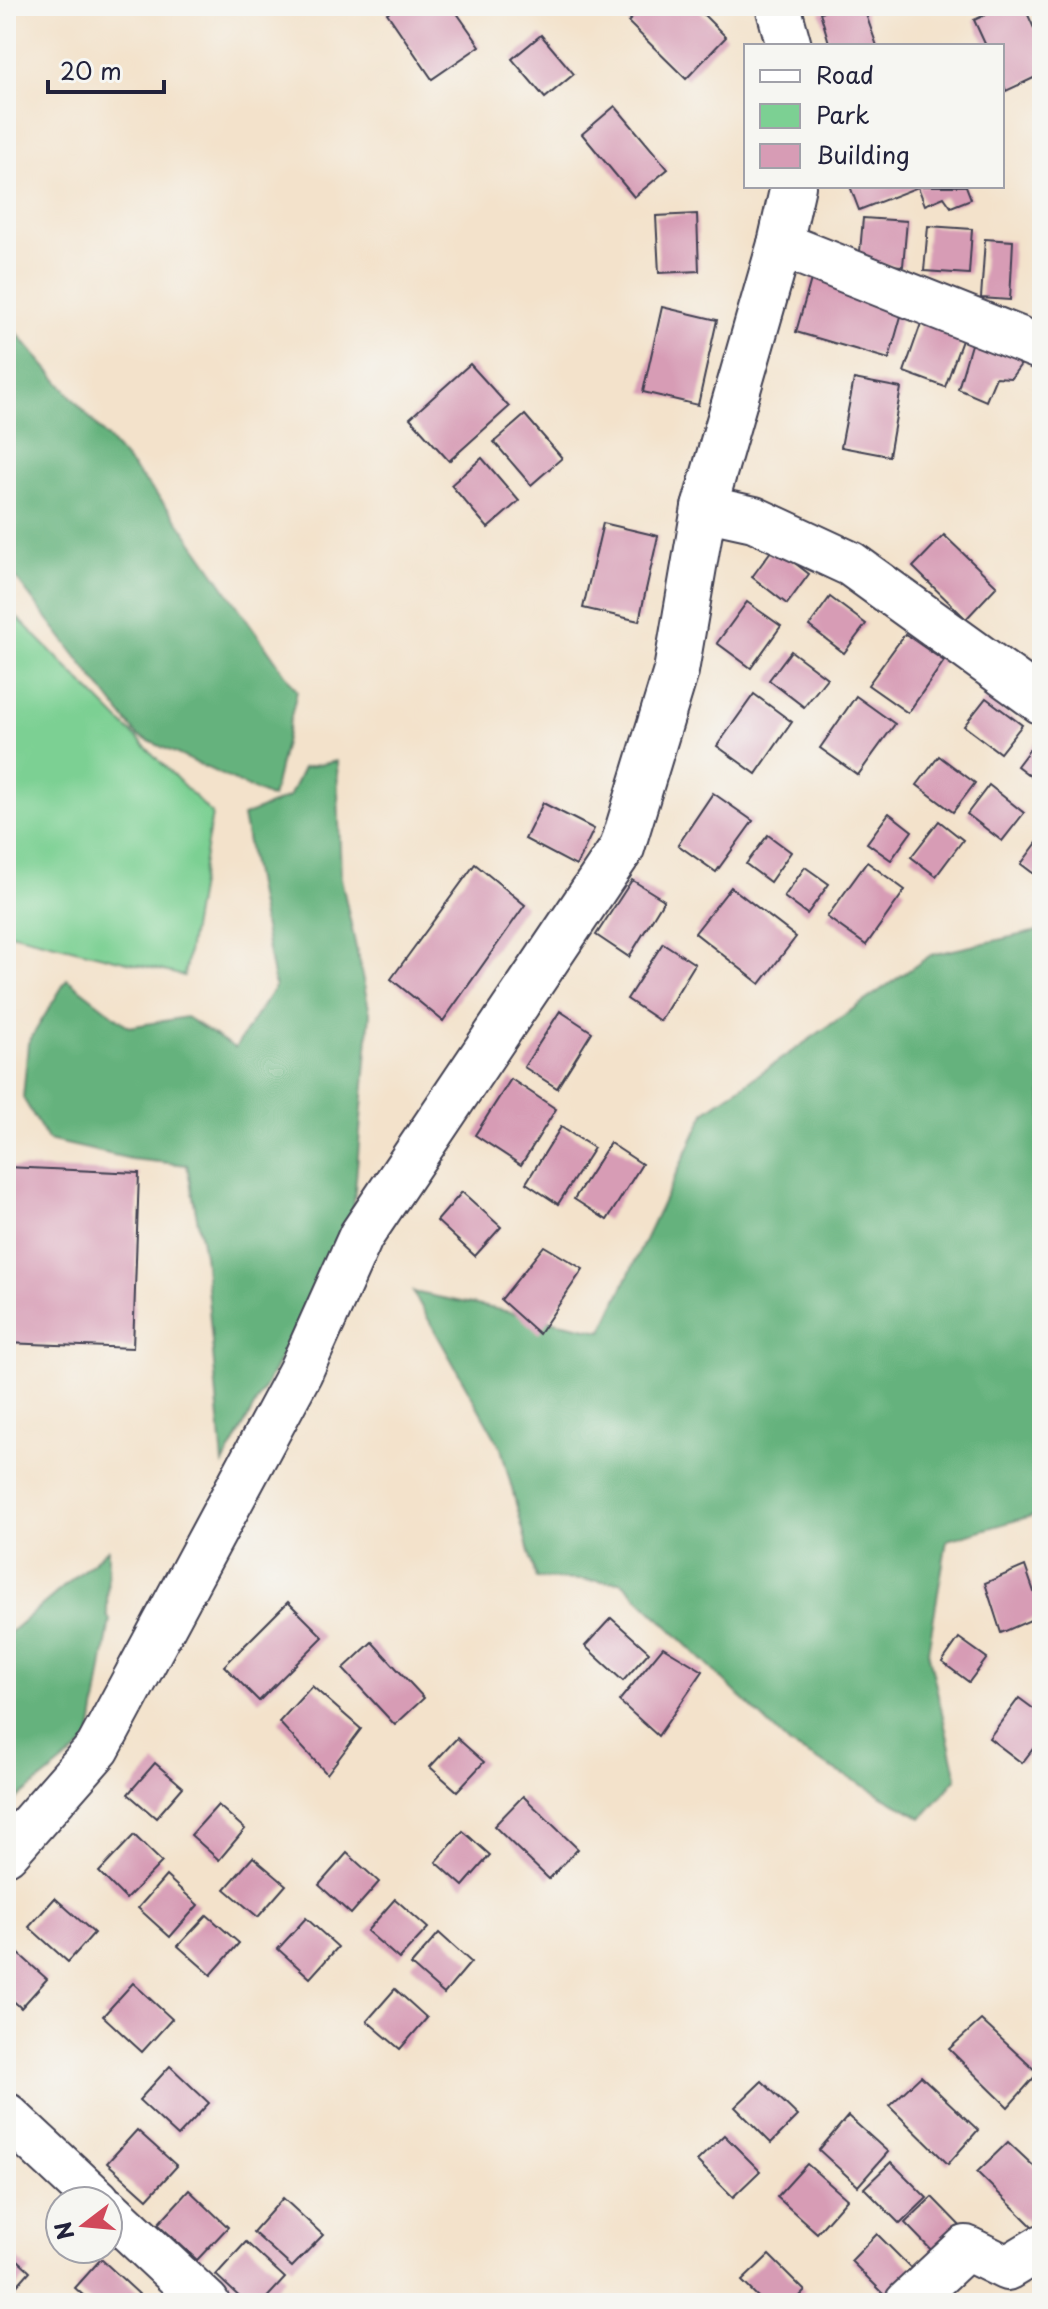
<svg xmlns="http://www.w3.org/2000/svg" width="1048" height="2309" font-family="'Playpen Sans',sans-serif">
<rect width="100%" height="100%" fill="#f6f6f2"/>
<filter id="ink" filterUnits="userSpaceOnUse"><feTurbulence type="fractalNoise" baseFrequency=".0125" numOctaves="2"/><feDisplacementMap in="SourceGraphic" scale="16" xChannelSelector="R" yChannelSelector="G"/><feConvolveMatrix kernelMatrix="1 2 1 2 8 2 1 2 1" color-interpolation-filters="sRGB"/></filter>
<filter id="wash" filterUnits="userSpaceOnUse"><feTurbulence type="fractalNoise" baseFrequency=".006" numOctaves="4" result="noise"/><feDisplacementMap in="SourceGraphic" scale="32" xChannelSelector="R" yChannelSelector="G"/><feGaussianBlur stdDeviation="1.8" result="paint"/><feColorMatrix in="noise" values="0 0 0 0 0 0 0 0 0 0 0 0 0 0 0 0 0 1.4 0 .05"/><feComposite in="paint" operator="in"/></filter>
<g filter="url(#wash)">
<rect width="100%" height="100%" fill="#f3e2cb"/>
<path fill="#7cd093" stroke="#4f7967" stroke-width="2" d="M6 606 212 814 184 976 6 932Z"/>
<g fill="#65b27d" stroke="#446a5c" stroke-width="2">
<path d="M6 321 173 514 297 691 272 798 138 736 6 565Z"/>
<path d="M337 761 341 878 370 1013 352 1226 223 1464 204 1254 187 1165 131 1159 48 1140 23 1098 28 1043 67 979 129 1027 186 1017 235 1048 275 987 243 816 289 797 303 768Z"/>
<path d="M1042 930V1513L947 1540 928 1651 957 1778 922 1818 790 1745 622 1582 536 1578 501 1448 413 1292 602 1331 706 1111 931 955Z"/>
<path d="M108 1549 107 1616 110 1620 90 1741 6 1808V1636Z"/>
</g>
<g id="blocks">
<g fill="#d79cb5">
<path d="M397 6H452L480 46 432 79 387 13Z"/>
<path d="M644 6H695L726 37 686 79 628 22Z"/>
<path d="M852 6H863L877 46H830L820 12Z"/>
<path d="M1005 6H1024L1042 46V74L1006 91 1002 81V46H986L974 20Z"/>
<path d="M541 35 574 74 545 98 512 59Z"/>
<path d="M615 106 668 169 634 197 582 134Z"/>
<path d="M850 186H966L971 199 951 207 944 197 925 205 918 187 859 210Z"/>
<path d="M697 214 699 271 659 273 656 216Z"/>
<path d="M863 218 907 221 903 266 859 263Z"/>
<path d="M928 226 972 229 969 274 924 271Z"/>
<path d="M985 239 1013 241 1010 300 981 298Z"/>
<path d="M812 276 905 302 889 359 796 332Z"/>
<path d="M662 307 717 320 698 405 643 392Z"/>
<path d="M924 315 966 329 945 387 904 372Z"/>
<path d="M974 334 1027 356 1011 378 996 377 986 401 958 389Z"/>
<path d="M470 364 509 407 449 461 410 418Z"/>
<path d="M854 379 901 388 889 456 841 447Z"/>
<path d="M525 415 562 458 531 485 494 442Z"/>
<path d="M482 458 519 501 488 528 451 485Z"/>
<path d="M603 523 658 536 639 621 583 608Z"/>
<path d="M944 535 997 586 966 619 913 567Z"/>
<path d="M774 547 809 574 787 604 752 577Z"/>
<path d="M830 597 866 624 844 653 809 626Z"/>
<path d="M747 602 781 626 751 668 717 643Z"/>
<path d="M905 634 944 661 908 713 868 685Z"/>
<path d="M791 651 827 678 804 707 769 680Z"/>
<path d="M754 694 792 722 756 774 717 746Z"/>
<path d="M856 696 895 724 858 775 820 748Z"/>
<path d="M986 698 1022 725 1000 753 964 726Z"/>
<path d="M1039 737 1042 740V785L1017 766Z"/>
<path d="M939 756 975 783 953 812 917 785Z"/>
<path d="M989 785 1024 813 1002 841 967 814Z"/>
<path d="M713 793 753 821 716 872 678 845Z"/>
<path d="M543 803 594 829 576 866 525 839Z"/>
<path d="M889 813 912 831 891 860 867 843Z"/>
<path d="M939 821 963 840 936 876 911 857Z"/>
<path d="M768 835 791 852 770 882 746 864Z"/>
<path d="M1042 836V880L1021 864Z"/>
<path d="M867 862 905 890 866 945 827 917Z"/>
<path d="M475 864 525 905 443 1021 391 979Z"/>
<path d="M805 867 829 884 807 914 784 897Z"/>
<path d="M632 880 664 900 629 957 596 935Z"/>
<path d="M731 887 796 937 760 984 695 933Z"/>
<path d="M663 943 695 964 660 1021 627 999Z"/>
<path d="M560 1011 592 1032 557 1088 524 1067Z"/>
<path d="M511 1079 556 1109 521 1165 475 1135Z"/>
<path d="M561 1127 594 1148 558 1204 526 1183Z"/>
<path d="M610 1143 642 1164 607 1220 574 1199Z"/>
<path d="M6 1167 139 1173 133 1348 6 1343Z"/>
<path d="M462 1192 501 1227 475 1256 437 1221Z"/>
<path d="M544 1246 583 1269 539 1334 501 1300Z"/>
<path d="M1025 1566 1042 1615 1001 1633 985 1583Z"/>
<path d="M288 1602 323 1637 259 1701 224 1666Z"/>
<path d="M611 1618 649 1652 623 1681 585 1646Z"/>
<path d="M959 1638 987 1658 969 1682 942 1662Z"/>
<path d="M372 1642 424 1698 395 1725 343 1669Z"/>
<path d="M663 1647 703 1671 658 1736 619 1701Z"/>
<path d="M312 1686 361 1729 327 1774 279 1722Z"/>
<path d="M1019 1698 1042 1715V1737L1022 1763 989 1738Z"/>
<path d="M457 1738 484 1762 457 1791 430 1767Z"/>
<path d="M155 1763 183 1787 156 1818 128 1794Z"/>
<path d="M523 1796 578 1849 549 1879 494 1826Z"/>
<path d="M218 1805 245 1829 219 1860 191 1835Z"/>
<path d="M463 1831 490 1855 463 1886 436 1862Z"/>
<path d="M134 1835 162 1862 126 1899 99 1872Z"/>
<path d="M347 1853 379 1882 351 1914 319 1885Z"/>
<path d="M253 1857 286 1885 258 1917 225 1889Z"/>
<path d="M166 1876 198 1905 170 1937 138 1908Z"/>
<path d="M55 1898 94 1933 68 1962 29 1927Z"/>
<path d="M395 1899 428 1928 399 1959 367 1931Z"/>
<path d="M207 1915 239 1943 211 1975 178 1946Z"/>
<path d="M306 1918 338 1947 310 1978 278 1949Z"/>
<path d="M439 1933 471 1962 444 1994 411 1965Z"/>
<path d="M8 1944 47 1979 21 2008 6 1994Z"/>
<path d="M133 1983 172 2019 142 2052 103 2016Z"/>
<path d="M395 1989 427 2018 400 2049 367 2021Z"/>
<path d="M981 2020 1038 2073 1008 2107 949 2049Z"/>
<path d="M170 2066 209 2103 178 2136 139 2100Z"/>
<path d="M921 2076 978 2130 948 2164 889 2106Z"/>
<path d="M762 2081 798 2116 771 2143 735 2107Z"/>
<path d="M848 2116 888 2152 858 2186 819 2150Z"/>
<path d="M137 2130 177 2166 147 2199 107 2163Z"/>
<path d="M724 2135 760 2171 733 2197 697 2161Z"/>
<path d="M1008 2142 1042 2174V2223L1036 2230 977 2172Z"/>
<path d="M891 2162 927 2198 900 2224 864 2188Z"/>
<path d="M807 2164 847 2199 817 2233 777 2197Z"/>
<path d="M189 2190 228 2227 197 2260 158 2224Z"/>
<path d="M932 2197 967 2233 940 2259 905 2223Z"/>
<path d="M283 2198 323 2235 292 2267 253 2232Z"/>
<path d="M877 2234 913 2270 887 2297 851 2261Z"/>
<path d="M246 2242 285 2278 262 2303H246L216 2275Z"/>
<path d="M6 2249 30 2271 6 2298Z"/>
<path d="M769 2255 805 2291 793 2303H764L742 2281Z"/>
<path d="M101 2259 139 2294 131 2303H92L75 2288Z"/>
</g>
</g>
</g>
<g filter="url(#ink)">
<use href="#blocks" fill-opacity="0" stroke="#413f51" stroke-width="2"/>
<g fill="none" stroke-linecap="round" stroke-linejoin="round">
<g stroke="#413f51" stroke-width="48">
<g id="minor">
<path d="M778 6 789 46"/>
<path d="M780 244 1042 348"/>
<path d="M704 508 754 519 851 564 1042 702"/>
<path d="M6 1853 98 1748 300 1372 361 1236 622 848 676 671 704 508 780 244 793 186"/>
<path d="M6 2115 98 2201"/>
<path d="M108 2210 207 2303"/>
<path d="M907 2303 966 2248 1007 2268 1042 2247"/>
</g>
</g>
<use href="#minor" stroke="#fff" stroke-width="44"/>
</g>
</g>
<rect width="1048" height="2309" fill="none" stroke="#f6f6f2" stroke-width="32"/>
<rect x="744" y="44" width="260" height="144" fill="#f6f6f2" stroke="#a1a1a9" stroke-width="2"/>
<rect x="760" y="70" width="40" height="12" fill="#ffffff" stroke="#a1a1a9" stroke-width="2"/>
<text x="816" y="84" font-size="24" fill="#22223b">Road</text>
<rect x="760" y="104" width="40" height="24" fill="#7cd093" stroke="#a1a1a9" stroke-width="2"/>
<text x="816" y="124" font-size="24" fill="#22223b">Park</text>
<rect x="760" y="144" width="40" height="24" fill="#d79cb5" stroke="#a1a1a9" stroke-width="2"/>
<text x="816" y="164" font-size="24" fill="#22223b">Building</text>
<g transform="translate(84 2225) rotate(254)"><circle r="38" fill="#f6f6f2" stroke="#a1a1a9" stroke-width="2"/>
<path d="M0-6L14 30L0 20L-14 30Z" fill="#d1495b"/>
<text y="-12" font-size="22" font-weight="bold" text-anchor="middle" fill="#22223b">N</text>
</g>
<path d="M48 80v12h116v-12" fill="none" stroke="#22223b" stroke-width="4"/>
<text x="60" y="80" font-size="24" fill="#22223b" stroke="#f6f6f2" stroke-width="6" paint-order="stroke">20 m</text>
</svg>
